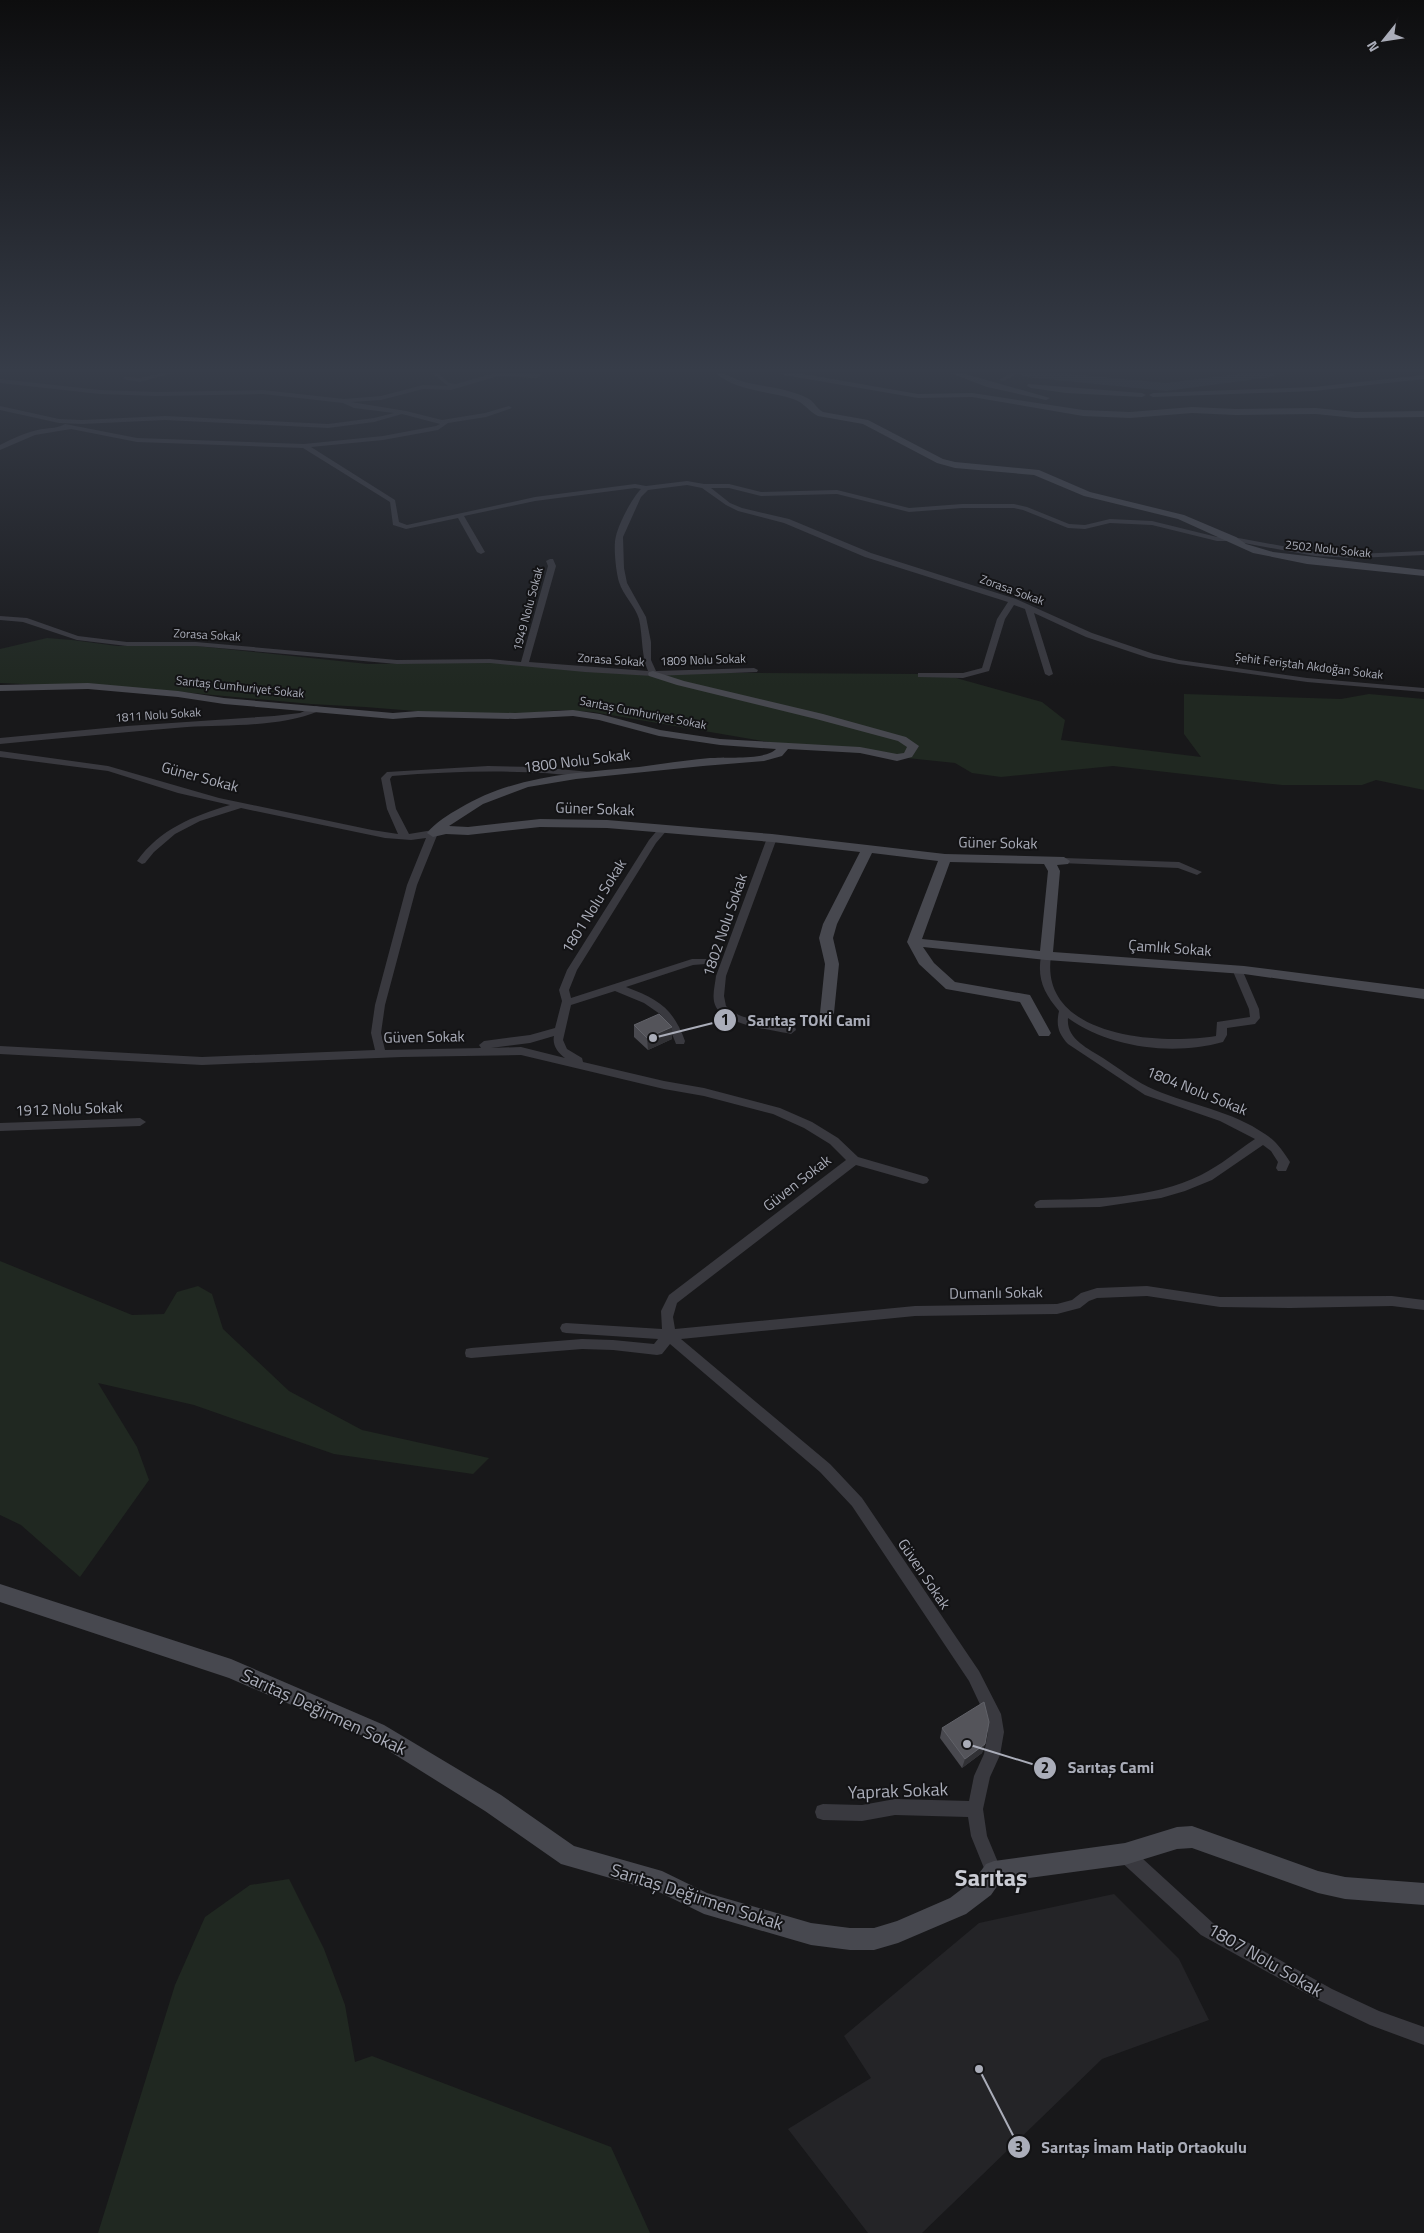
<svg xmlns="http://www.w3.org/2000/svg" width="1424" height="2233" font-family="'Titillium Web',sans-serif">
<rect width="100%" height="100%" fill="#18181a"/>
<path fill="#242427" d="M1114 1894 1179 1959 1209 2020 1102 2059 922 2233H868L788 2129 871 2078 844 2036 979 1923Z"/>
<g fill="#202821">
<path d="M47 638 72 640 117 646H197L368 664 511 662 626 672 925 674 949 676 1042 702 1065 720 1061 740 1201 757 1184 734V694L1341 699 1369 694 1424 699V790L1376 780 1362 785H1282L1113 766 1001 777 972 773 955 763 792 746 593 712 560 710 507 715 453 714 365 707 311 704 171 691 0 683V649Z"/>
<path d="M0 1261 132 1315 164 1314 177 1292 198 1286 212 1294 223 1329 289 1391 362 1430 489 1458 473 1474 334 1454 194 1405 98 1383 137 1447 149 1480 80 1577 21 1525 0 1515Z"/>
<path d="M289 1879 324 1949 345 2005 355 2062 372 2056 611 2147 650 2233H98L175 1985 205 1917 250 1885Z"/>
</g>
<g fill="none" stroke-linecap="round" stroke-linejoin="round">
<path fill="#2e353e" fill-rule="evenodd" d="M1019 373H1061L1166 383 1245 373H1278L1272 377 1166 391 1025 377Z"/>
<g fill="#39393f" fill-rule="evenodd">
<path d="M162 373H172L140 382 122 379 125 377 140 378Z"/>
<path d="M432 373H438L449 383 456 384 495 373 542 374 537 378 498 376 451 390 423 389 381 400 351 402 406 411 442 420 485 413 509 406 512 408 486 417 448 423 438 430 383 440 311 447 395 500 399 522 407 525 535 497 635 484 646 486 687 481 704 484H729L761 492 837 490 909 508 962 504H1014L1027 507 1069 524 1085 525 1110 519 1152 521 1217 537H1233L1315 552 1356 554 1424 551V555L1356 558 1315 556 1233 541H1217L1152 525 1110 523 1085 529 1068 528 1023 510 1014 508H962L909 512 837 494 761 496 729 488H711L730 503 742 508 789 519 871 553 1016 599 1092 633 1154 654 1179 660 1307 678 1424 688V692L1307 682 1179 664 1149 658 1086 637 1034 613 1053 674 1049 676 1045 674 1025 609 1014 605 1005 619 989 671 963 678 918 677V673H963L982 668 997 619 1008 602 865 557 784 523 738 511 726 505 702 488 687 485 648 490 641 497 623 537 624 568 627 583 646 617 651 642V660L656 671 754 668 758 670 757 672 653 676 585 672 490 663 397 664 196 646H127L77 640 23 622 0 620V616L27 618 78 636 127 642H196L397 660 490 659 521 662 548 566 546 561 550 559H553L556 566 529 662 648 671C641 655 643 637 639 619 635 606 623 595 619 582 616 572 613 546 616 536 619 523 632 498 641 489L635 488 535 501 464 516 485 552 481 554 477 552 458 518 406 529 393 525 390 502 303 448 137 442 71 429 35 435 0 450V445C13 438 27 432 42 429 50 428 59 428 65 424L137 438 304 444 383 436 436 426 440 424 402 414 374 422 328 428 165 420 82 424 59 423 0 410V406L59 419 82 420 165 416 328 424 374 418 394 413 354 408 343 403 263 394 157 396 100 394 0 383V379L100 390 157 392 263 390 344 399 381 396 423 385 448 386Z"/>
<path d="M1011 373H1018L1004 381 999 380Z"/>
<path d="M316 706 319 707V711C281 727 228 725 187 727 124 732 62 738 0 744V738L127 726 274 716 300 713Z"/>
<path d="M0 751 108 766 219 798 372 830 398 834 387 809 381 778 387 772 488 766 538 767 590 772V776L587 777C522 769 458 771 392 776L390 779 396 809 409 834 433 830 438 833 417 885 385 1005 381 1033 385 1050 481 1048 479 1045 484 1041 530 1035 555 1028 562 1001 559 990 567 970 649 840 660 827H666L668 829 656 843 577 970 569 990 571 998 692 959H718L719 961 718 963 693 965 626 987C658 999 673 1008 685 1041L684 1044H676L670 1029 660 1014 644 1003 615 991 571 1005 563 1040 567 1049 582 1058 583 1062 664 1081 704 1088 780 1108 812 1122 838 1138 858 1157 927 1177 929 1180 927 1183 923 1184 856 1165 677 1303 673 1317 675 1329 915 1306 1057 1304 1072 1300 1081 1293 1097 1288 1147 1286 1220 1297 1392 1296 1424 1300V1310L1392 1306 1290 1308 1220 1307 1147 1296 1097 1298 1089 1301 1080 1308 1057 1314 915 1316 681 1339 830 1464 862 1498 979 1671 1001 1714 1004 1732 1000 1755 990 1777 983 1809 987 1836 1002 1872 1000 1878 994 1880 988 1878 971 1836 968 1817 895 1815 862 1821 823 1820 817 1818 815 1812 817 1806 823 1804 862 1805 895 1799 969 1801 974 1776 984 1754 988 1732 985 1715 969 1681 852 1506 820 1472 670 1344 662 1354 657 1355 613 1350 582 1349 471 1358 466 1357 465 1353 466 1349 471 1348 582 1339 613 1340 654 1344 658 1339 566 1333 562 1332 560 1328 562 1324 566 1323 662 1329 661 1311 669 1295 846 1160 830 1144 804 1128 773 1114 704 1096 664 1089 521 1055 402 1057 202 1065 0 1054V1046L202 1057 375 1050 371 1033 375 1005 407 885 426 838 411 840 385 838 241 808 200 821 175 834 154 852 145 863 142 864 137 861C160 829 193 816 230 805L178 793 108 771 0 757ZM554 1036C552 1045 558 1053 565 1058L521 1047 491 1048 530 1043Z"/>
<path d="M772 835 777 838 726 976 724 996 726 1006C742 1023 773 1021 795 1027L796 1030 791 1034C772 1030 725 1025 716 1007 711 998 715 986 716 976L767 838Z"/>
<path d="M1064 858 1179 862 1202 872 1197 875 1178 868 1061 863V859Z"/>
<path d="M1046 953 1051 956C1039 1038 1160 1045 1216 1036L1217 1022 1250 1017 1249 1009 1232 969 1237 966 1241 967 1259 1009 1260 1018 1255 1024 1227 1028V1035L1223 1042C1173 1056 1110 1048 1068 1018 1066 1039 1088 1048 1103 1058 1120 1069 1136 1082 1155 1090 1191 1105 1232 1111 1265 1134 1276 1141 1283 1151 1290 1162L1286 1171H1278L1276 1168 1278 1162 1271 1151 1263 1145 1212 1180 1185 1191 1161 1198 1100 1207 1036 1208 1034 1205 1036 1202 1040 1200C1093 1199 1152 1199 1201 1175 1221 1165 1237 1151 1255 1139L1220 1121 1145 1095 1068 1044C1058 1033 1056 1025 1059 1011 1044 993 1037 979 1041 956Z"/>
<path d="M140 1118 146 1122 140 1126 0 1131V1123Z"/>
<path d="M1125 1846 1131 1848 1213 1923 1332 1989 1379 2011 1424 2027V2045L1370 2025 1320 2001 1201 1935 1119 1860 1117 1854 1119 1848Z"/>
</g>
<g fill="#47484f" fill-rule="evenodd">
<path d="M716 373C727 373 732 378 741 381 763 387 789 388 809 399 815 403 817 409 823 412L868 420 943 459 955 462 1039 470 1090 492 1184 515 1236 537 1246 544 1273 552 1424 570V576L1307 564 1253 553 1178 519 1084 496 1034 475 955 468 937 463 863 424 818 416C808 411 804 402 793 399 769 391 735 391 716 373Z"/>
<path d="M780 373H798L918 394 972 393 1083 410 1130 412 1192 407 1236 409 1316 408 1355 412 1424 411V417L1355 418 1316 414 1236 415 1192 413 1130 418 1083 416 972 397 918 398 784 375Z"/>
<path d="M950 373H962L1050 398 1046 400 987 387Z"/>
<path d="M1424 375V379L1314 391 1153 397 1149 395 1153 393 1314 387Z"/>
<path d="M1028 384 1142 393 1146 395 1142 397 1066 393 1031 388 1027 386Z"/>
<path d="M653 671 684 681 823 714 906 737 919 746 912 757 897 761 860 753 788 749 782 756 764 761 703 766 576 779 528 787 483 804 449 826 468 827 540 819 607 820 772 834 945 854 1064 857 1070 861 1068 864 1057 865 1060 871 1053 952 1244 966 1424 989V999L1244 974 1046 960 923 947 934 963 955 982 1030 995 1051 1033 1049 1036H1039L1020 1002 946 989 919 964 907 942 938 861 872 853 837 924 833 938 839 964 834 1013 832 1016H822L820 1013 825 964 819 938 823 924 860 852 772 842 607 828 540 827 468 835 446 834 433 837 427 833C435 823 449 814 460 808 515 775 576 773 639 767 662 764 686 760 710 758 725 757 767 760 776 749L720 745 659 736 599 720 573 716 515 719 418 717 393 719 224 704 178 697 88 689 0 691V685L88 683 178 691 224 698 393 713 418 711 515 713 573 710 600 714 660 730 720 739 860 747 897 754 904 753 907 747 898 741 816 719 677 685 649 676 648 674 649 672ZM950 862 1044 864 1048 871 1040 951 922 939Z"/>
<path d="M0 1584 231 1659 384 1725 501 1795 574 1846 662 1871 707 1893 811 1923 850 1928H874L897 1921 950 1898 975 1879 986 1864 994 1861 1125 1843 1177 1827 1192 1826 1318 1871 1345 1877 1424 1883V1905L1345 1899 1318 1893 1192 1848 1177 1849 1125 1865 1000 1882 991 1895 966 1914 898 1943 874 1950H850L811 1945 704 1914 659 1892 561 1864 485 1811 370 1739 229 1678 0 1602Z"/>
</g>
</g>
<g fill="#49494f">
<path d="M634 1025 672 1027V1039L648 1050 634 1037Z"/>
<path d="M942 1728 985 1744 982 1753 962 1768 940 1738Z"/>
</g>
<g fill="#313135">
<path d="M672 1027V1039L648 1050 647 1038Z"/>
<path d="M985 1744 982 1753 962 1768 965 1759Z"/>
</g>
<g fill="#54545a" stroke="#616269">
<path d="M659 1014 672 1027 647 1038 634 1025Z"/>
<path d="M984 1702 989 1722 985 1744 965 1759 942 1728Z"/>
</g>
<linearGradient id="sky" x2="0" y2="1"><stop stop-color="#0d0d0e"/><stop offset="0.54" stop-color="#373d49"/><stop offset="1" stop-color="#373d49" stop-opacity="0"/></linearGradient>
<rect width="1424" height="686" fill="url(#sky)"/>
<g text-anchor="middle" stroke-width="4" stroke-linejoin="round" paint-order="stroke">
<g font-size="12" fill="#aaadb9" stroke="#131315">
<text transform="translate(1328 549) rotate(6)" y="4">2502 Nolu Sokak</text>
<text transform="translate(1012 590) rotate(20)" y="4">Zorasa Sokak</text>
<text transform="translate(528 609) rotate(-75)" y="4">1949 Nolu Sokak</text>
<text transform="translate(207 635) rotate(3)" y="4">Zorasa Sokak</text>
<text transform="translate(611 660) rotate(4)" y="4">Zorasa Sokak</text>
<text transform="translate(703 660) rotate(-2)" y="4">1809 Nolu Sokak</text>
<text transform="translate(1309 666) rotate(7)" y="4">Şehit Feriştah Akdoğan Sokak</text>
<text transform="translate(240 687) rotate(6)" y="4">Sarıtaş Cumhuriyet Sokak</text>
<text transform="translate(643 713) rotate(11)" y="4">Sarıtaş Cumhuriyet Sokak</text>
<text transform="translate(158 715) rotate(-4)" y="4">1811 Nolu Sokak</text>
</g>
<g font-size="15" fill="#aaadb9" stroke="#131315">
<text transform="translate(577 761) rotate(-7)" y="5">1800 Nolu Sokak</text>
<text transform="translate(200 777) rotate(15)" y="5">Güner Sokak</text>
<text transform="translate(595 809) rotate(2)" y="5">Güner Sokak</text>
<text transform="translate(998 843) rotate(1)" y="5">Güner Sokak</text>
<text transform="translate(594 906) rotate(-58)" y="5">1801 Nolu Sokak</text>
<text transform="translate(725 925) rotate(-71)" y="5">1802 Nolu Sokak</text>
<text transform="translate(1170 948) rotate(4)" y="5">Çamlık Sokak</text>
<text transform="translate(424 1037) rotate(-1)" y="5">Güven Sokak</text>
<text transform="translate(1197 1091) rotate(22)" y="5">1804 Nolu Sokak</text>
<text transform="translate(69 1109) rotate(-2)" y="5">1912 Nolu Sokak</text>
<text transform="translate(797 1183) rotate(-38)" y="5">Güven Sokak</text>
<text transform="translate(996 1293) rotate(-1)" y="5">Dumanlı Sokak</text>
<text transform="translate(924 1574) rotate(56)" y="5">Güven Sokak</text>
</g>
<g font-size="18" fill="#aaadb9" stroke="#131315">
<text transform="translate(324 1712) rotate(25)" y="6">Sarıtaş Değirmen Sokak</text>
<text transform="translate(898 1791) rotate(-2)" y="6">Yaprak Sokak</text>
<text transform="translate(697 1897) rotate(18)" y="6">Sarıtaş Değirmen Sokak</text>
<text transform="translate(1265 1960) rotate(30)" y="6">1807 Nolu Sokak</text>
</g>
<g font-size="24" font-weight="bold" fill="#cbcdd5" stroke="#131315">
<text x="991" y="1886">Sarıtaş</text>
</g>
</g>
<path fill="none" stroke="#aaadb9" stroke-width="2" d="M653 1038L725 1020M967 1744L1045 1768M979 2069L1019 2147"/>
<g fill="#aaadb9" stroke="#131315" stroke-width="2">
<circle cx="653" cy="1038" r="5"/>
<circle cx="967" cy="1744" r="5"/>
<circle cx="979" cy="2069" r="5"/>
<circle cx="725" cy="1020" r="12"/>
<circle cx="1045" cy="1768" r="12"/>
<circle cx="1019" cy="2147" r="12"/>
</g>
<g font-size="15" text-anchor="middle" font-weight="bold" fill="#111">
<text x="725" y="1025">1</text>
<text x="1045" y="1773">2</text>
<text x="1019" y="2152">3</text>
</g>
<g font-size="16" text-anchor="middle" font-weight="bold" fill="#aaadb9" stroke="#131315" stroke-width="4" stroke-linejoin="round" paint-order="stroke">
<text x="809" y="1026">Sarıtaş TOKİ Cami</text>
<text x="1111" y="1773">Sarıtaş Cami</text>
<text x="1144" y="2153">Sarıtaş İmam Hatip Ortaokulu</text>
</g>
<g transform="translate(1384 40) rotate(240)" stroke="#131315" stroke-width="4" paint-order="stroke">
<path d="M0-4L9 19L0 12L-9 19Z" fill="#aaadb9"/>
<text y="-8" font-size="14" font-weight="bold" text-anchor="middle" fill="#aaadb9">N</text>
</g>
</svg>
